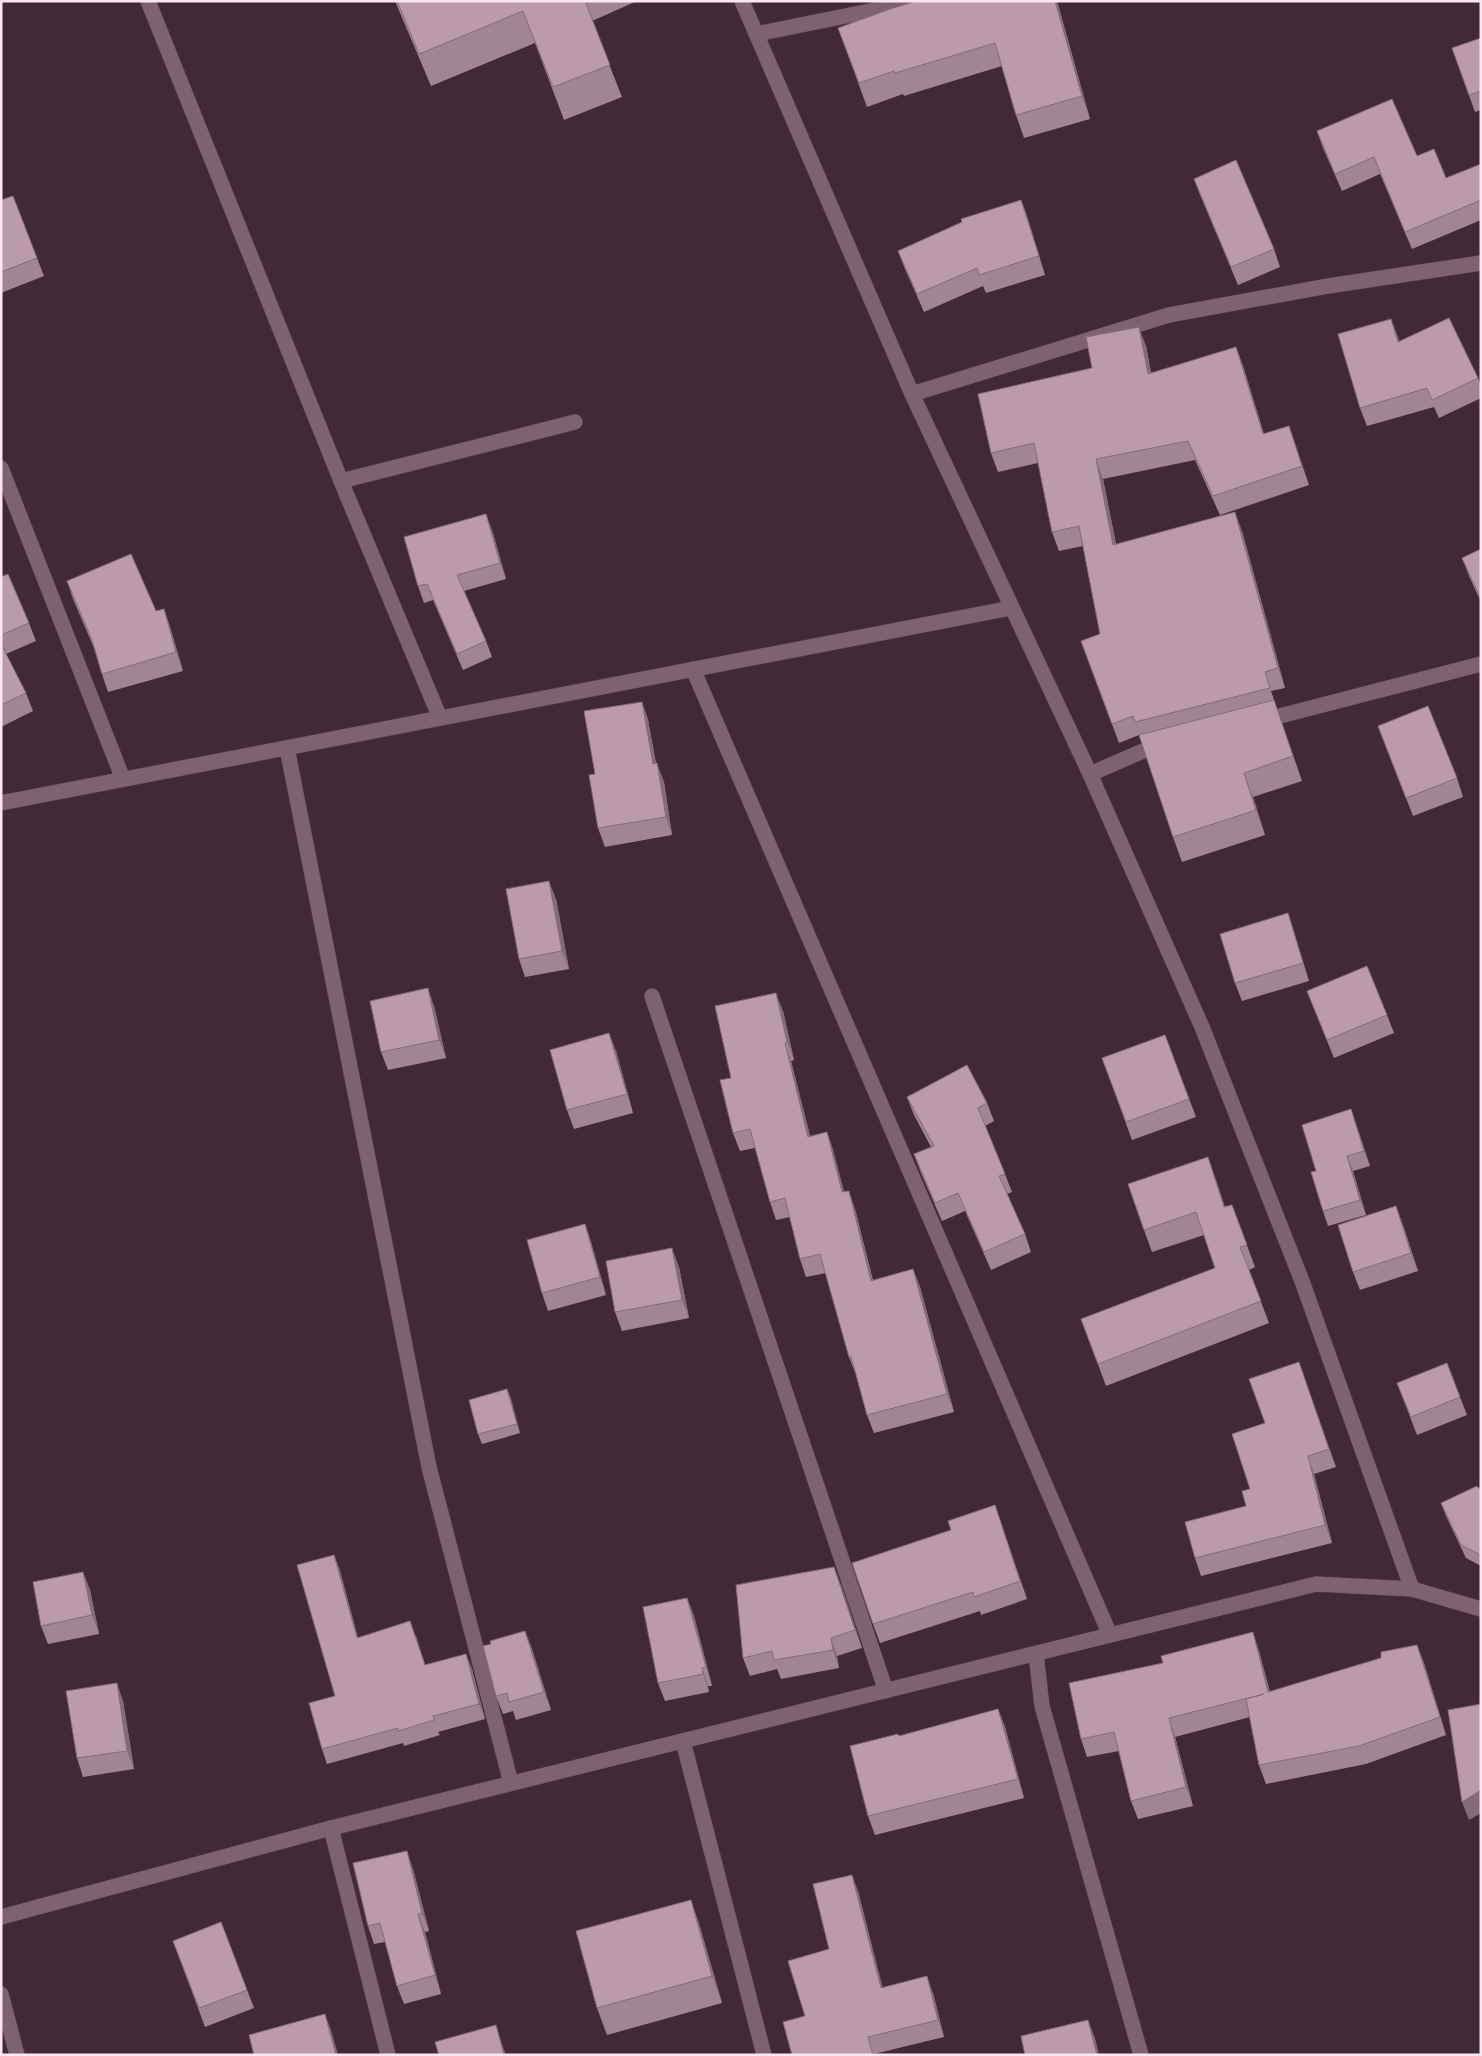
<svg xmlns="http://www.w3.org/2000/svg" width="1482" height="2056" font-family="'Asap Condensed',sans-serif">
<rect width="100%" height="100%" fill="#422936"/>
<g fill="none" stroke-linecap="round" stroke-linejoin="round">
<g stroke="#594550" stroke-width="16">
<g id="lane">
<path d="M148 1 341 481 440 718"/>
<path d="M341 481 575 422"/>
</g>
</g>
<g stroke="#594550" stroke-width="16">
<g id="street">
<path d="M742 1 912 394 1090 774 1202 1027 1302 1281 1412 1589"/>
<path d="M756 34 920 1"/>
<path d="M912 394 1169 315 1328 286 1481 263"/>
<path d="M1 468 123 779"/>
<path d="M693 669 1110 1635"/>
<path d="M1260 721 1481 664"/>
<path d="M287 748 429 1467 511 1783"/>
<path d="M1090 774 1143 751 1162 746"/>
<path d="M1 803 1011 608"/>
<path d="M652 996 886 1691"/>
<path d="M1036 1654 1042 1706 1141 2055"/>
<path d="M683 1741 764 2055"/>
<path d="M331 1828 388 2055"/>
<path d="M1 1917 331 1828 1316 1584 1412 1589 1481 1609"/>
<path d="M1 1994 17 2055"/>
</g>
</g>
<use href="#lane" stroke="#7e6270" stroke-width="15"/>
<use href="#street" stroke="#7e6270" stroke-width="15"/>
</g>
<g fill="#a18593">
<path d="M395 1H637L592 21 622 97 564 120 535 43 431 86Z"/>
<path d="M917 1H1057L1090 119 1024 138 1016 115 1002 66 904 96 903 94 867 107 838 28Z"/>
<path d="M1481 38V110L1475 112 1452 48Z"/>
<path d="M1317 131 1417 156 1446 178 1481 164V220L1412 249 1380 174 1342 191 1323 148Z"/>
<path d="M1194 179 1274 249 1280 267 1238 285 1201 197Z"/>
<path d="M1 200 37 258 44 276 1 293Z"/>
<path d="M1021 200 1028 219 1045 275 986 293 983 286 924 312 905 269 898 251Z"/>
<path d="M1399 341 1478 378 1481 386V398L1439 418 1434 407 1367 426 1360 408Z"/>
<path d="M1146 346 1151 373 1236 347 1243 366 1264 434 1289 426 1309 485 1220 515 1195 460 1103 479 1116 544 1242 531 1285 688 1271 691 1302 781 1253 797 1265 835 1182 862 1173 837 1139 735 1119 743 1081 641 1100 634 1083 546 1059 551 1052 532 1038 463 998 472 991 453 1092 368Z"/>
<path d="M492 530 506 579 464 591 486 641 492 657 463 670 433 600 424 603 418 586Z"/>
<path d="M1481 549V602L1469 576 1462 558Z"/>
<path d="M1 577 29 623 36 641 6 654 26 693 33 711 1 727Z"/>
<path d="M67 581 156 611 164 609 170 627 183 671 108 692 102 674 94 648 73 599Z"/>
<path d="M642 702 648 720 656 763 664 782 672 835 605 847 598 828 595 774Z"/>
<path d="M1378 726 1457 778 1463 797 1413 816Z"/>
<path d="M556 899 569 969 525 977 519 959Z"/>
<path d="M1288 913 1294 932 1309 981 1242 1001 1235 983Z"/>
<path d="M1307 991 1387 1015 1394 1033 1334 1058 1314 1009Z"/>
<path d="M434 1006 446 1058 388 1070 381 1052Z"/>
<path d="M783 1011 794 1060 791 1061 810 1136 827 1132 833 1150 844 1192 855 1209 873 1280 913 1269 920 1287 954 1412 874 1433 867 1415 856 1375 849 1357 826 1273 806 1277 800 1259 790 1217 776 1220 770 1202 755 1148 740 1151 733 1133Z"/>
<path d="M1165 1035 1196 1117 1132 1140 1102 1058Z"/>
<path d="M616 1051 633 1113 574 1129 567 1110Z"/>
<path d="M907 1097 987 1103 994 1121 985 1126 1005 1174 1012 1192 1007 1194 1025 1234 1031 1252 991 1270 965 1211 942 1221 921 1173 914 1154 931 1147 914 1115Z"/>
<path d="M1351 1109 1370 1166 1353 1171 1366 1215 1328 1226 1323 1211 1316 1171Z"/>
<path d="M1216 1180 1225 1207 1232 1205 1255 1267 1249 1270 1269 1323 1106 1386 1081 1319 1215 1268 1204 1235 1152 1252 1144 1230Z"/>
<path d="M585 1224 591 1242 606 1295 548 1311 542 1293Z"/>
<path d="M1403 1225 1418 1271 1360 1290 1353 1272Z"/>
<path d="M679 1267 689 1318 622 1331 615 1312Z"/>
<path d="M1305 1380 1336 1467 1314 1474 1332 1543 1201 1576 1195 1558 1246 1506 1265 1423Z"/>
<path d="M1397 1383 1460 1397 1467 1415 1417 1435Z"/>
<path d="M507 1389 520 1433 482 1444 478 1434Z"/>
<path d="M1481 1487V1566L1466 1558 1446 1516 1441 1503Z"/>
<path d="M995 1505 1027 1599 981 1615 980 1611 880 1643 873 1624 951 1530Z"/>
<path d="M334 1555 340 1571 358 1638 416 1636 425 1665 466 1654 472 1669 485 1719 438 1732 440 1735 404 1746 403 1743 327 1764 322 1749 335 1696Z"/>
<path d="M83 1572 90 1590 99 1634 48 1644 41 1626Z"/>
<path d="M841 1585 862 1648 837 1656 839 1668 781 1679 777 1669 750 1676 743 1658Z"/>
<path d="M687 1598 694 1616 712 1686H708L709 1692 665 1701 658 1683Z"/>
<path d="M525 1631 532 1649 551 1710 516 1720 513 1711 503 1714 496 1696 491 1644Z"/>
<path d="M1417 1645 1424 1663 1446 1735 1366 1764 1266 1784 1259 1765 1250 1717 1175 1737 1193 1806 1138 1819 1131 1801 1119 1751 1087 1757 1081 1739 1259 1651 1270 1692 1381 1658Z"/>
<path d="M123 1701 134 1769 83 1777 77 1758Z"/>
<path d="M998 1709 1005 1727 1024 1798 875 1835 868 1816 899 1736Z"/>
<path d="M413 1869 429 1931 425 1932 441 1994 404 2004 397 1986 385 1942 374 1944 368 1926Z"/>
<path d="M858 1891 882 1987 933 1993 944 2037 874 2054 805 2016 829 1949Z"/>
<path d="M691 1900 700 1927 722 2003 607 2035 597 2008Z"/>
<path d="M221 1922 254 2008 205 2027 173 1941Z"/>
</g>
<g fill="#836c78">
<path d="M1055 1H1057L1090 119 1082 96Z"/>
<path d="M1021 200 1028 219 1045 275 1039 256Z"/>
<path d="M1391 319 1398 337 1405 360 1398 342Z"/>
<path d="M1139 327 1146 346 1155 393 1148 374Z"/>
<path d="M1236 347 1243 366 1270 454 1263 434Z"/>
<path d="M1096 459 1103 479 1120 564 1113 545Z"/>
<path d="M1235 512 1242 531 1285 688 1278 668Z"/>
<path d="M486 514 492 530 506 579 500 563Z"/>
<path d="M164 609 170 627 183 671 176 652Z"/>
<path d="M642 702 648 720 659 782 653 764Z"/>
<path d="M657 763 664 782 672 835 666 817Z"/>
<path d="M1244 773 1253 797 1265 835 1256 810Z"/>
<path d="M549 881 556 899 569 969 562 951Z"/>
<path d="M1288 913 1294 932 1309 981 1303 963Z"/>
<path d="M428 988 434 1006 446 1058 439 1040Z"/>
<path d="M776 993 783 1011 794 1060 787 1042Z"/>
<path d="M609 1033 616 1051 633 1113 627 1094Z"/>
<path d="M785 1043 791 1061 815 1155 808 1137Z"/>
<path d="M1351 1109 1370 1166 1364 1151Z"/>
<path d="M827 1132 833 1150 849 1211 842 1192Z"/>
<path d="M1347 1156 1353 1171 1366 1215 1360 1200Z"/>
<path d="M1208 1157 1216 1180 1232 1230 1224 1207Z"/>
<path d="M849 1191 855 1209 877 1299 871 1281Z"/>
<path d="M1396 1206 1403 1225 1418 1271 1411 1253Z"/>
<path d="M585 1224 591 1242 606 1295 600 1277Z"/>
<path d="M672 1248 679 1267 689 1318 682 1300Z"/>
<path d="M913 1269 920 1287 954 1412 947 1394Z"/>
<path d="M507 1389 511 1398 520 1433 517 1424Z"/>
<path d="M1308 1456 1314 1474 1332 1543 1325 1525Z"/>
<path d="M334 1555 340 1571 362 1654 357 1638Z"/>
<path d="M834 1567 841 1585 862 1648 855 1630Z"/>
<path d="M83 1572 90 1590 99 1634 92 1615Z"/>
<path d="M687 1598 694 1616 712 1686 706 1667Z"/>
<path d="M525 1631 532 1649 551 1710 544 1692Z"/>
<path d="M1253 1632 1259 1651 1274 1711 1268 1692Z"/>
<path d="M831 1638 837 1656 839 1668 833 1650Z"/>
<path d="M1417 1645 1424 1663 1446 1735 1440 1717Z"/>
<path d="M466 1654 472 1669 485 1719 479 1704Z"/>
<path d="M702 1668 708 1686 709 1692 703 1674Z"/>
<path d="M117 1683 123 1701 134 1769 127 1751Z"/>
<path d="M998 1709 1005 1727 1024 1798 1018 1779Z"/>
<path d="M1169 1718 1175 1737 1193 1806 1186 1787Z"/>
<path d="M1481 1790V1813L1469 1820 1462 1802Z"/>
<path d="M407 1851 413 1869 429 1931 422 1913Z"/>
<path d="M852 1875 858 1891 887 2004 881 1988Z"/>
<path d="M691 1900 700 1927 722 2003 712 1976Z"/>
<path d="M418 1914 425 1932 441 1994 435 1975Z"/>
<path d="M927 1976 933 1993 944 2037 938 2020Z"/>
<path d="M325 2014 332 2033 338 2055H336Z"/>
<path d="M1088 2020 1095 2038 1099 2055H1097Z"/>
<path d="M496 2025 502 2044 506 2055H504Z"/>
</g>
<g fill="#bb9bab" stroke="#836c78">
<path d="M397 1H585L610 65 553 87 523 11 419 54Z"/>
<path d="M917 1H1055L1082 96 1016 115 995 43 895 73 894 71 859 83 838 28 893 8Z"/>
<path d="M1481 38V91L1469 95 1452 48Z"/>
<path d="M1392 99 1417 156 1434 149 1446 178 1481 164V200L1405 232 1374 157 1335 174 1317 131Z"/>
<path d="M1236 160 1274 249 1231 267 1194 179Z"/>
<path d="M13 196 37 258 1 272V200Z"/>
<path d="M1021 200 1039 256 979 275 977 268 917 294 898 251 962 222 961 219Z"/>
<path d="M1449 318 1478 378 1432 400 1427 388 1360 408 1338 334 1391 319 1398 342Z"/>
<path d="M1139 327 1148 374 1236 347 1263 434 1289 426 1302 466 1213 496 1188 441 1096 459 1113 545 1235 512 1278 668 1265 672 1270 688 1135 722 1133 716 1112 724 1081 641 1100 634 1079 526 1052 532 1034 443 991 453 978 394 1092 368 1086 337Z"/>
<path d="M486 514 500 563 457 575 486 641 457 654 427 584 418 586 404 537Z"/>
<path d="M1481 549V599L1462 558Z"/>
<path d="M131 554 156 611 164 609 176 652 102 674 92 640 67 581Z"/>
<path d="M8 574 29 623 1 635V577Z"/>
<path d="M1 644 26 693 1 705Z"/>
<path d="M1274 700 1293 756 1244 773 1256 810 1173 837 1139 735Z"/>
<path d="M642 702 653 764 657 763 666 817 598 828 589 775 595 774 584 711Z"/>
<path d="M1428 706 1457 778 1406 798 1378 726Z"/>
<path d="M549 881 562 951 519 959 506 889Z"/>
<path d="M1288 913 1303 963 1235 983 1220 934Z"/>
<path d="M1367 966 1387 1015 1327 1040 1307 991Z"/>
<path d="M428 988 439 1040 381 1052 370 1001Z"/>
<path d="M776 993 787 1042 785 1043 808 1137 827 1132 842 1192 849 1191 871 1281 913 1269 947 1394 867 1415 851 1356 849 1357 820 1254 800 1259 785 1198 770 1202 750 1129 733 1133 720 1080 731 1078 715 1006Z"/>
<path d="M609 1033 627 1094 567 1110 550 1050Z"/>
<path d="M1165 1035 1189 1099 1126 1122 1102 1058Z"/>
<path d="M967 1065 987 1103 978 1108 1005 1174 999 1176 1025 1234 984 1252 958 1193 935 1203 914 1154 934 1146 907 1097Z"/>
<path d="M1351 1109 1364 1151 1347 1156 1360 1200 1323 1211 1311 1172 1316 1171 1302 1125Z"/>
<path d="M1208 1157 1224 1207 1232 1205 1247 1245 1240 1247 1261 1301 1098 1364 1081 1319 1215 1268 1196 1212 1144 1230 1128 1184Z"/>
<path d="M1396 1206 1411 1253 1353 1272 1338 1225Z"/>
<path d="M585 1224 600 1277 542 1293 527 1240Z"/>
<path d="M672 1248 682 1300 615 1312 606 1261Z"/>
<path d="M1299 1362 1329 1449 1308 1456 1325 1525 1195 1558 1185 1522 1246 1506 1242 1491 1250 1489 1232 1434 1265 1423 1249 1379Z"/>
<path d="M1447 1363 1460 1397 1411 1417 1397 1383Z"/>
<path d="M507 1389 517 1424 478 1434 469 1400Z"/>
<path d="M1477 1486 1478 1488 1481 1487V1555L1461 1545 1441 1503Z"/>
<path d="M995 1505 1020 1581 974 1597 973 1592 873 1624 852 1563 951 1530 948 1521Z"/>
<path d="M334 1555 357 1638 410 1621 425 1665 466 1654 479 1704 433 1716 434 1720 398 1731V1728L322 1749 309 1703 335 1696 297 1565Z"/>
<path d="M834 1567 855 1630 831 1638 833 1650 774 1660 772 1651 743 1658 736 1585Z"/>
<path d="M83 1572 92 1615 41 1626 33 1582Z"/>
<path d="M687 1598 706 1667 702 1668 703 1674 658 1683 643 1607Z"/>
<path d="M525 1631 544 1692 509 1702 507 1693 496 1696 483 1646 491 1644 490 1641Z"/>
<path d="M1253 1632 1268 1692 1381 1658V1652L1417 1645 1440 1717 1359 1746 1259 1765 1246 1699 1264 1694 1169 1718 1186 1787 1131 1801 1114 1732 1081 1739 1069 1683 1163 1663 1161 1656Z"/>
<path d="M117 1683 127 1751 77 1758 66 1691Z"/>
<path d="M1481 1704V1790L1462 1802 1448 1710Z"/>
<path d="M998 1709 1018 1779 868 1816 850 1746 898 1734 899 1736Z"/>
<path d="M407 1851 422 1913 418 1914 435 1975 397 1986 380 1923 368 1926 353 1863Z"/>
<path d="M852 1875 881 1988 927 1976 938 2020 868 2037 873 2055H792L783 2022 805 2016 788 1961 829 1949 813 1884Z"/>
<path d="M691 1900 712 1976 597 2008 576 1931Z"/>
<path d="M221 1922 247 1990 199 2008 173 1941Z"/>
<path d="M325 2014 336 2055H254L249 2035Z"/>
<path d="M1088 2020 1097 2055H1025L1021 2036Z"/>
<path d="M496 2025 504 2055H439L435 2042Z"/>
</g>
<rect width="1482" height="2056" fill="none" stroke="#f9e8f0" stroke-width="5"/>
</svg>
